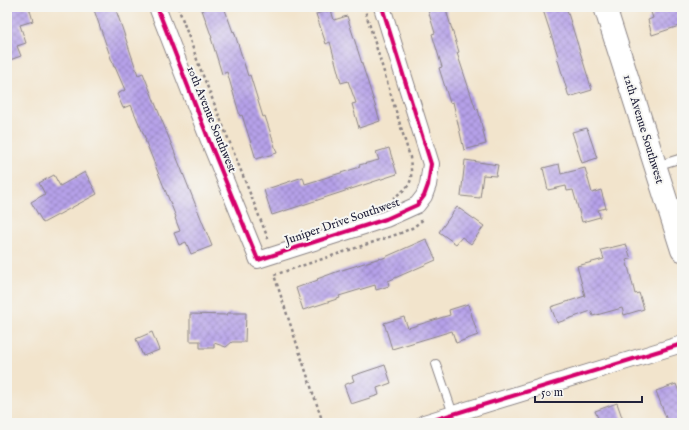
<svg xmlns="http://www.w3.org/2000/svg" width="689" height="430" font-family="'IM FELL English',serif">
<defs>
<pattern id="building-cross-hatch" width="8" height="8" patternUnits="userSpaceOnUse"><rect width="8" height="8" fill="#b6a1e9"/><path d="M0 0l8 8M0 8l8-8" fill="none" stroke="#9483be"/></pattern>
</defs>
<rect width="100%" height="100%" fill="#f6f6f2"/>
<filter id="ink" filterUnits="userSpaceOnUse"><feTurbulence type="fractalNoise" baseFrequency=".025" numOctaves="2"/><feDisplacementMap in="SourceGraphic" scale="8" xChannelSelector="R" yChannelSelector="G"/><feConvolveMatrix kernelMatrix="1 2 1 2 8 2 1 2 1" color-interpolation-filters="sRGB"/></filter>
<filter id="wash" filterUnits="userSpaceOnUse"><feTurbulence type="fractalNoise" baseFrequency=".012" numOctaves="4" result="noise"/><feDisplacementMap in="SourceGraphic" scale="16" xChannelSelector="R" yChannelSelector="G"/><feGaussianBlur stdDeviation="0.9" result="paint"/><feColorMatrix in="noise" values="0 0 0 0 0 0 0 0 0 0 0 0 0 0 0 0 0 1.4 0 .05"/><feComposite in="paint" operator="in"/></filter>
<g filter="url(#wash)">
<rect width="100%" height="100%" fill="#f2e4cc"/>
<g id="blocks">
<g fill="url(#building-cross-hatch)">
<path d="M17 7H29L33 21 20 25 26 43 17 46 21 56 7 61V10Z"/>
<path d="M93 7H115L138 75 143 73 212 246 191 254 186 242 179 245 174 233 180 231 175 218 176 217 145 140H146L131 105 123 108 117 94 125 90 115 67H114Z"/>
<path d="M201 7H224L233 32 234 31 248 76 250 75 263 117 265 116 277 153 256 159 242 115 240 116 227 72 222 74 211 38H212Z"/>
<path d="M427 7H445L459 52 457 53 476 110 478 109 486 144 464 150 453 102 450 103 439 68 442 67 432 34 435 33Z"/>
<path d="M542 7H566L592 90 569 97 557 57 558 56Z"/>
<path d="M649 7H673L675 11 679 10 682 20V25L652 35 648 20 653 18Z"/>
<path d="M331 10 334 20 347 16 380 121 359 128 352 104 356 103 348 81 341 83 330 42 326 44 316 14Z"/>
<path d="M587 128 597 158 582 163 572 132Z"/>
<path d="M389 148 397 174 272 215 264 190 303 177 305 184 360 167 359 165 379 160 376 152Z"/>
<path d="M465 160 498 165 496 176 483 175 480 198 461 196Z"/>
<path d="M559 164 561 174 585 168 592 193 601 190 606 208 598 210 600 217 582 222 573 190 567 191 566 186 548 190 543 168Z"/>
<path d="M85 172 97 194 43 223 31 202 45 194 39 183 54 175 60 186Z"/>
<path d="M457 207 484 226 471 244 462 237 456 244 439 232Z"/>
<path d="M426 239 436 260 388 281 389 286 376 290 375 285 339 296 340 298 303 310 296 288 318 280 317 279 339 271 380 258 381 259Z"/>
<path d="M626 244 631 259 626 260 629 270 635 294 639 293 644 309 624 315 622 308 593 316 591 311 557 323 551 307 585 296 577 266 604 259 601 250Z"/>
<path d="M468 304 478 335 456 343 452 331 392 349 384 323 404 317 408 328 450 315 449 310Z"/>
<path d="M227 313H246L245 342H232L226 347 214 343V348H200V341H190V314L227 315Z"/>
<path d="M152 332 159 350 143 356 136 339Z"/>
<path d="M385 365 391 383 377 388 379 395 351 404 344 385 354 381 352 376Z"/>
<path d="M676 384 682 400V423H668L656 391Z"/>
<path d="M617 403 624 423H600L595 411Z"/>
</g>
</g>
</g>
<g filter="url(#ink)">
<use href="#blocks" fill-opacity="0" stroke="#8a8384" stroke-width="1"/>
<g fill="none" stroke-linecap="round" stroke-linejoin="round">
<g stroke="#8a8384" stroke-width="10">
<g id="lane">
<path d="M656 166 682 158"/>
<path d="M436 364 453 414"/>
</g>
</g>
<g stroke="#8a8384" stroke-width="18">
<g id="street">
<path d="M157 7 210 143 258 260 386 219 417 205 424 196 428 185 431 164 382 7"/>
<path d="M424 423 682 344"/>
</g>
</g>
<g stroke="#8a8384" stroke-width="24">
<path id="secondary" d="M605 7 682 250"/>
</g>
<g stroke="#8a8384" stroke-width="2.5" stroke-dasharray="3 3" stroke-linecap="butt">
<path d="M178 7 200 68 269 241"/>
<path d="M364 7 410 157C412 182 414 184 393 198"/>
<path d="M323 423 274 275 401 233 412 228 424 219"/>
</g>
<use href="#lane" stroke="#fff" stroke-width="8"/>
<use href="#street" stroke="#fff" stroke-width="16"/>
<use href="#secondary" stroke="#fff" stroke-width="22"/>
<g stroke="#f6f6f2" stroke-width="6">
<g id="cycleway">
<path d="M157 7 210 143 258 260 386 219 417 205 424 196 428 185 431 164 382 7"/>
<path d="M424 423 682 344"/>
</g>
</g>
<use href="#cycleway" stroke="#d6006c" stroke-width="4"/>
</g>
</g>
<g text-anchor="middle" stroke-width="4" stroke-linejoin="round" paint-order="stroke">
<g font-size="12" fill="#22223b" stroke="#f6f6f2">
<text transform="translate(212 119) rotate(68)" y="4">10th Avenue Southwest</text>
<text transform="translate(644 129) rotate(73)" y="4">12th Avenue Southwest</text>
<text transform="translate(342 221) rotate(-19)" y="4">Juniper Drive Southwest</text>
</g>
</g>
<rect width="689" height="430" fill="none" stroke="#f6f6f2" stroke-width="24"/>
<path d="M535 396v6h107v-6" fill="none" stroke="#22223b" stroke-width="2"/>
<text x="541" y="396" font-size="12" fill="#22223b" stroke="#f6f6f2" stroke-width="3" paint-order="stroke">50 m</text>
</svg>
